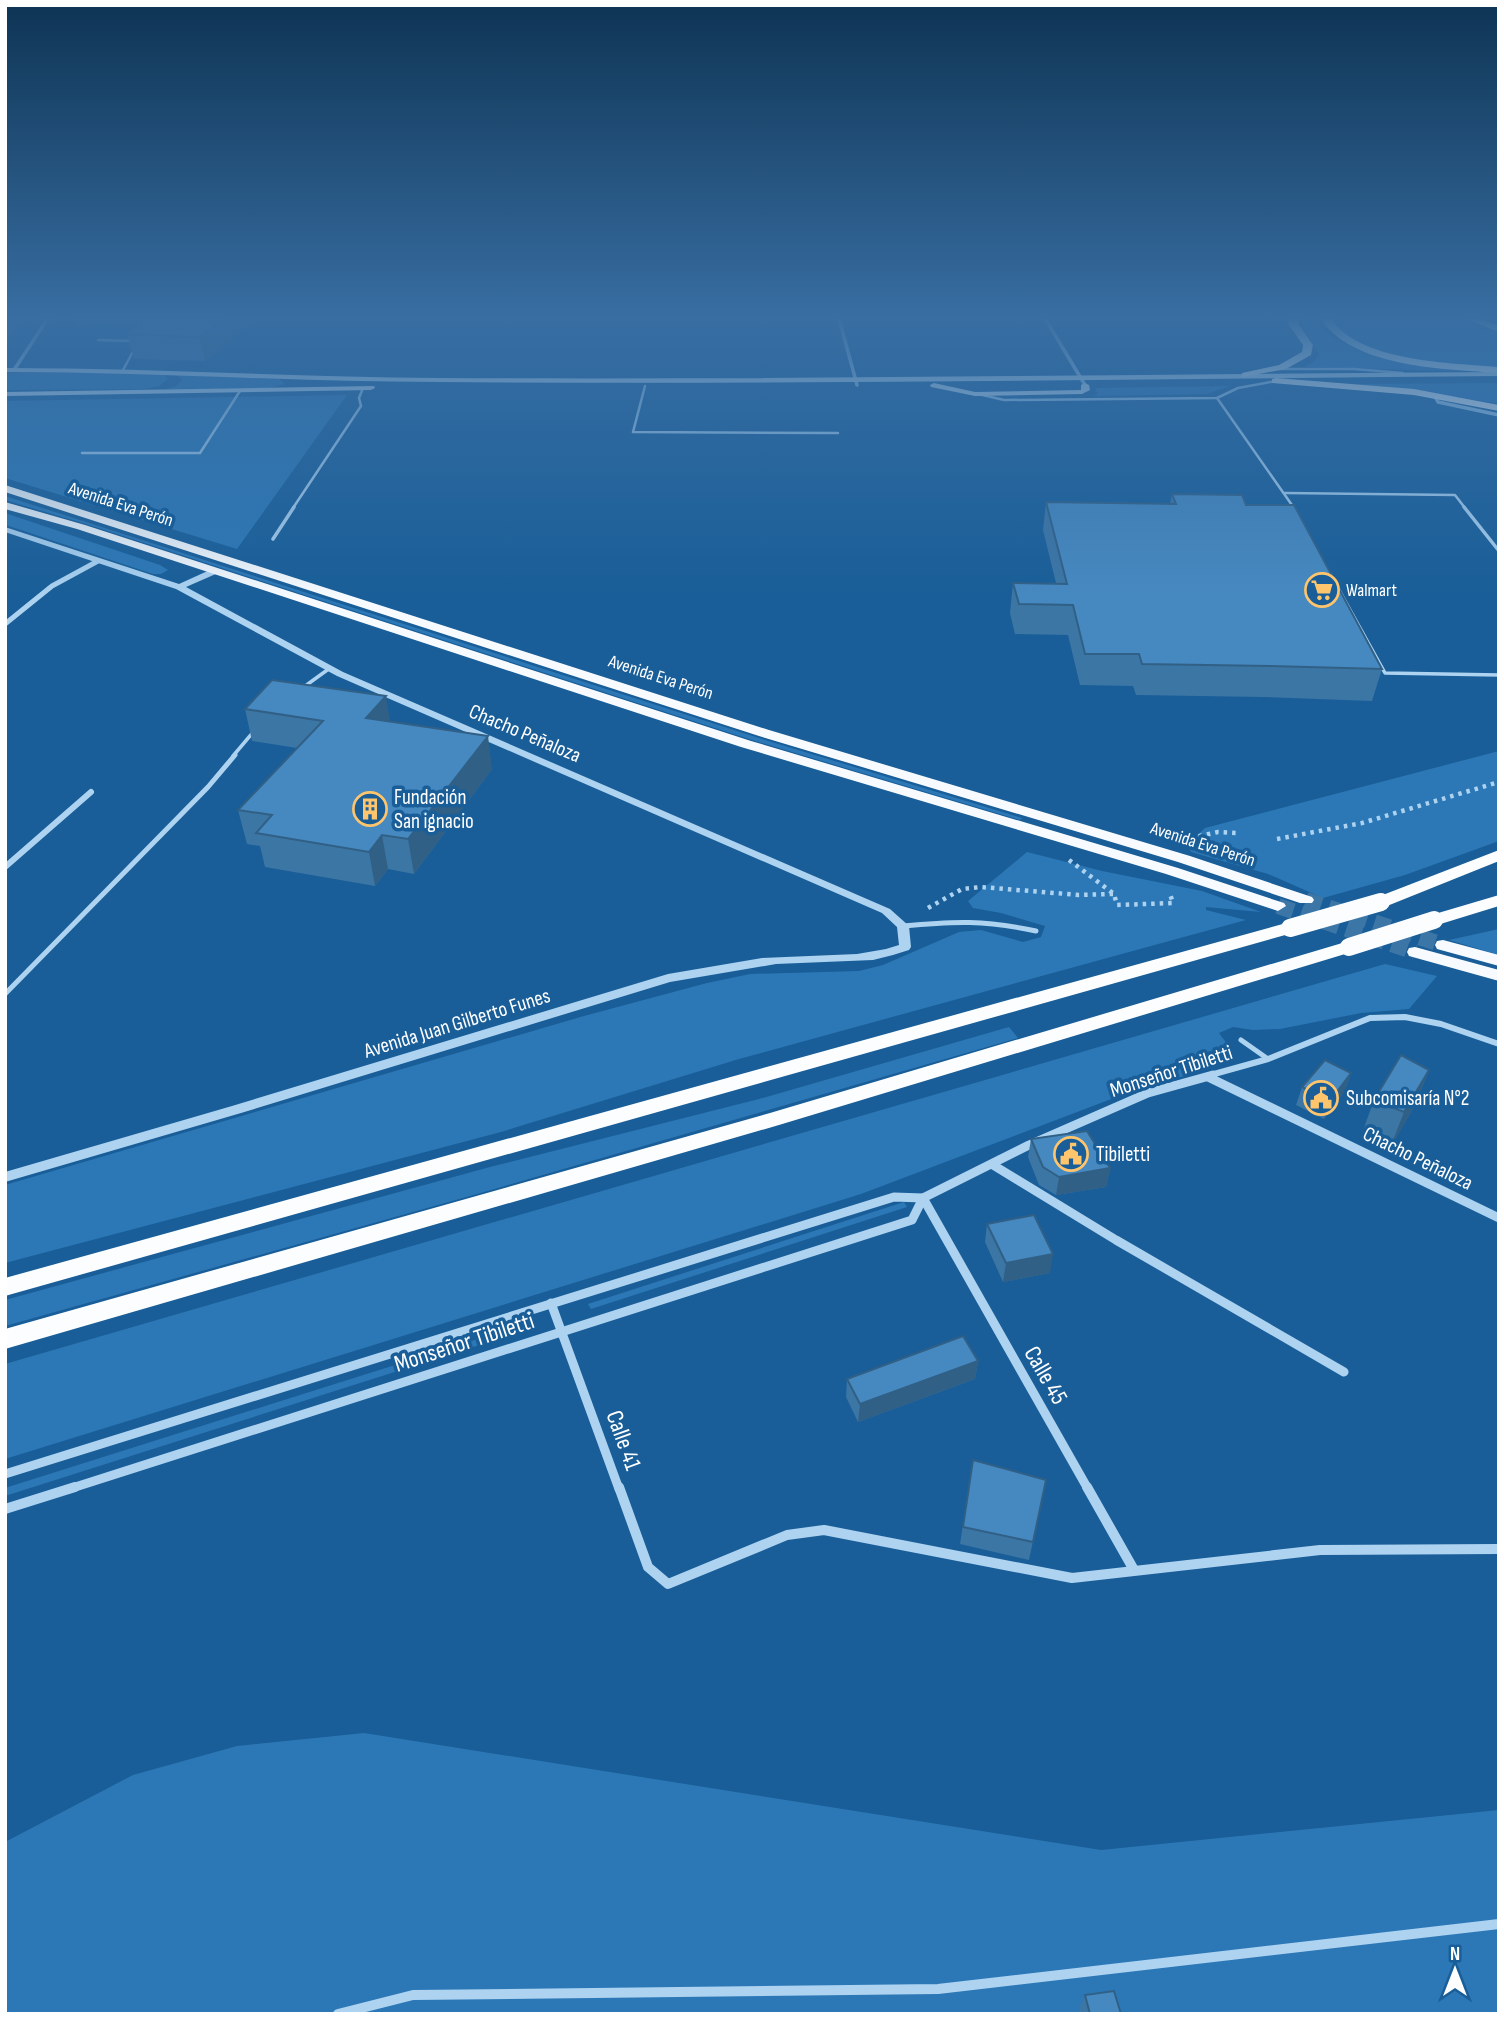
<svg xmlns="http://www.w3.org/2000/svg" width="1504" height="2019" font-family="'Sofia Sans Condensed',sans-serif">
<rect width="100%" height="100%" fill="#195e98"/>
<g fill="#2c78b6">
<path d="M1301 315H1323L1319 325C1348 360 1433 364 1476 371 1418 372 1362 367 1304 367L1315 361 1319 354 1299 322Z"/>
<path d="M1342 315H1448L1499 333V368C1460 364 1391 362 1357 343 1349 338 1342 332 1335 327L1334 322Z"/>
<path d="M91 372 164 375 168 379 159 386 145 389 5 390V373Z"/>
<path d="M177 375 279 379 285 384 269 388 167 389 176 386 182 380Z"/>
<path d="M1499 383V404L1422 391 1355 384Z"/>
<path d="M1230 386 1207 394 1093 396 1098 394 1095 388Z"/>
<path d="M347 395 237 549 5 478V401Z"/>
<path d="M5 496 759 738 1022 818 1020 820 755 741 86 524 5 500Z"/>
<path d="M5 513 160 565 168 570 161 574H153L12 527 5 525Z"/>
<path d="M1499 751V841L1405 875 1323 898 1268 874 1191 852 1187 845 1205 828Z"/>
<path d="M1027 852 1102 871 1202 891 1261 912 1206 907V910L1246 920 739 1059 501 1132 5 1263V1185L584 1016 707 983 750 974 859 971 883 965 959 932 981 930 1023 942 1041 937 1045 926 1001 913 973 908 968 901Z"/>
<path d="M1499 929V955L1449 940Z"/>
<path d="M1385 964 1437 976 1409 1009 1361 1013 1280 1029 1253 1030 1233 1027 1219 1033 1233 1052 1231 1062 1127 1093 861 1194 5 1459V1364Z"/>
<path d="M1009 1027 1018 1038 470 1196 5 1326V1300L490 1167 759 1099Z"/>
<path d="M904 1202 907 1207 591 1309 588 1304Z"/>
<path d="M528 1323 530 1329 5 1496V1488Z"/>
<path d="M364 1733 1101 1850 1499 1810V2014H5V1842L133 1775 237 1746Z"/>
</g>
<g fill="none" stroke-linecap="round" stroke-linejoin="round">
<g stroke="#3c76a7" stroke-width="16" stroke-dasharray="16 8" stroke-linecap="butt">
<path d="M1306 900 1443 945"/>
<path d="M1278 906 1415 952"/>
</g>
<g stroke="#add3f1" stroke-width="4.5" stroke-dasharray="3.5 5" stroke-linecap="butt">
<path d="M1277 839 1362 823 1499 782"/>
<path d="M1182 840 1218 832 1236 833"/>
<path d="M1069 860 1114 894 1117 905 1173 903 1170 894"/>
<path d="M928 908 962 889 981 887 1079 895 1113 894"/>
</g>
<g stroke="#add3f1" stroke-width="2.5">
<path d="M98 340 133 341"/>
<path d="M1280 369H1354L1403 373"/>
<path d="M123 370 135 348"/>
<path d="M645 386 633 432 838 433"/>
<path d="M978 394 1004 400 1217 398 1238 388 1276 381"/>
<path d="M1217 398 1294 508"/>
<path d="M82 453H200L240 391"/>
<path d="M1285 493 1455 495 1465 508"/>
<path d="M293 508 361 406 359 398 363 388"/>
</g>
<g stroke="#add3f1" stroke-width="3.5">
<path d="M1293 507 1295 510"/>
<path d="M1464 507 1499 551"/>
<path d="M273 539 294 507"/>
<path d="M1330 574 1385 673 1499 675"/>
<path d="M301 689 330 668"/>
<path d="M233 756 255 730"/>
</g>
<g stroke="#add3f1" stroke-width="5">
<path d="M903 926C955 921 984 920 1036 931"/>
<path d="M5 994 208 787 235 755"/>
<path d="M1241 1040 1268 1059"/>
</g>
<g stroke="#add3f1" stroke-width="3.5">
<path d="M838 315 857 385"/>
<path d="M1043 315 1085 385"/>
<path d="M14 370 50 315"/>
<path d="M1434 395 1438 402 1499 415"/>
</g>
<path stroke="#add3f1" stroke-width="5" d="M5 624 52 586 98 561"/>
<g stroke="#add3f1" stroke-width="6">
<path d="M5 867 91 792"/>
<path d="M1207 1076 1268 1059 1370 1018 1405 1017 1441 1024 1499 1044"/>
</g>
<g stroke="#add3f1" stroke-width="9">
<path d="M1208 1077 1499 1218"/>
<path d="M993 1165 1116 1240 1344 1372"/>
<path d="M923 1198 1088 1489"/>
<path d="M551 1303 619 1489"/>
<path d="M5 1474 894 1197 923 1198 1029 1145 1148 1093 1213 1075"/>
<path d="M69 1489 912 1220 923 1198"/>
</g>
<g stroke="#add3f1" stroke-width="10">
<path d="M619 1487 648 1567 668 1584 787 1535 824 1530 1072 1578 1320 1550 1499 1549"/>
<path d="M1087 1487 1134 1570"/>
<path d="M5 1509 75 1487"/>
<path d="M338 2014 413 1995 938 1989 1499 1924"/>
</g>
<path fill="#add3f1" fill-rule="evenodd" d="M5 527 179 584 212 569H218V573L186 587 343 672 890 909 909 926 911 947 909 950 893 955 873 960 776 964 670 982 241 1113 5 1182V1172L232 1106 668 974 762 958 857 954 886 949 899 945 897 927 882 913 337 676 176 589 5 532Z"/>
<g fill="#dbedfc" fill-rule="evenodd">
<path d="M5 368C150 368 295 377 440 378 793 380 1146 374 1499 372V376C1146 379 793 385 440 382 295 382 150 372 5 372Z"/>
<path d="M934 383 975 392 1081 390V385L1085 383 1089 385 1090 390 1082 394 975 396 931 387 930 385Z"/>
<path d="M374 386 375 388 371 390 5 396V392Z"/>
</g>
<g fill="#f7fbff" fill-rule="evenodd">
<path d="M5 485 769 730 1190 856 1312 897 1314 900 1312 903H1300L1178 862 759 736 5 492Z"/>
<path d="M5 502 85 525 751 741 1178 868 1284 903 1286 906 1278 911 1272 909 1166 874 741 747 77 529 5 509Z"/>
<path d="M1443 940 1499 955V966L1437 949 1435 945 1437 941Z"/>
<path d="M1415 947 1499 970V981L1409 956 1407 952 1409 948Z"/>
</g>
<g fill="#fbfdff" fill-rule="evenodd">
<path d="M1287 315H1297L1299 325 1313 345 1311 355 1286 369 1242 377V373L1279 365 1302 352 1303 345 1289 325Z"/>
<path d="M1327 315H1337L1333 322C1365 362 1451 363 1499 367V373C1446 369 1357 368 1323 322Z"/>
<path d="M1455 315H1469L1499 326V332Z"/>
<path d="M1276 378 1414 389 1499 405V411L1414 395 1272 383V379Z"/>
<path d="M1499 850V861L1387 906 1381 907 1372 902 1375 898Z"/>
<path d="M1499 895V906L1434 926 1425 920 1428 916Z"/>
<path d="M1290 922 1296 924 1299 928 1296 932 5 1296V1278Z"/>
<path d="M1349 941 1358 947 1355 951 779 1125 5 1349V1329L770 1113Z"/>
</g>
<g stroke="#fbfdff" stroke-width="18">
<path d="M1290 928 1381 902"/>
<path d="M1349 947 1434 920"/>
</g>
</g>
<g fill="#3c76a5">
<path d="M5 315H29L12 335H5Z"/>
<path d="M74 315H251L253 321 205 361 134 359 127 334 139 324 77 325Z"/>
<path d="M1172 494 1246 505 1382 669 1372 701 1262 697 1136 695 1133 686 1080 685 1068 635 1015 634 1010 613 1013 583H1056L1043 530 1046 502 1170 504Z"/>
<path d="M245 709 390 721 492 769 414 874 388 869 375 886 265 867 260 846 247 844 238 810 297 748 252 741Z"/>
<path d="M1429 1070 1415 1105 1390 1148 1361 1136 1374 1100Z"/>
<path d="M1351 1073 1345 1091 1324 1119 1296 1105 1302 1087Z"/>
<path d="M1031 1139 1110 1168 1106 1187 1056 1195 1039 1185 1028 1157Z"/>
<path d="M987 1224 1050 1273 1003 1282 985 1242Z"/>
<path d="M978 1361 975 1379 858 1422 846 1397 847 1379Z"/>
<path d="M973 1460 1046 1480 1029 1560 960 1544Z"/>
<path d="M1085 1995 1121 2014H1080L1079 2009Z"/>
</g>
<g fill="#316086">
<path d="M6 315H29L12 335Z"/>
<path d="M226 315H251L253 321 205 361 200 337Z"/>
<path d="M386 696 391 728 366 718Z"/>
<path d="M488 736 492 769 414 874 408 839Z"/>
<path d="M382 835 388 869 375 886 369 852Z"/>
<path d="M1429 1070 1415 1105 1390 1148 1404 1112Z"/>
<path d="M1351 1073 1345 1091 1324 1119 1330 1101Z"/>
<path d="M1110 1168 1106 1187 1056 1195 1059 1177Z"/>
<path d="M1053 1254 1050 1273 1003 1282 1006 1263Z"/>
<path d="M978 1361 975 1379 858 1422 860 1404Z"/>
</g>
<g fill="#4689c0" stroke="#316086" stroke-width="2">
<path d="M149 315H226L200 337 127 334Z"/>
<path d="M1172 494 1242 495 1246 505H1294L1382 669 1270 666 1142 664 1139 654H1085L1073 605 1019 604 1013 583 1067 584 1046 502 1176 504Z"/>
<path d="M272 680 386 696 366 718 488 736 408 839 382 835 369 852 256 833 272 815 238 810 323 721 245 709Z"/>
<path d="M1401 1055 1429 1070 1404 1112 1374 1100Z"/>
<path d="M1325 1060 1351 1073 1330 1101 1302 1087Z"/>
<path d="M1087 1131 1110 1168 1059 1177 1043 1167 1031 1139Z"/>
<path d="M1034 1215 1053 1254 1006 1263 987 1224Z"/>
<path d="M963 1336 978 1361 860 1404 847 1379Z"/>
<path d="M973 1460 1046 1480 1033 1542 963 1527Z"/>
<path d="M1114 1991 1121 2014H1090L1085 1995Z"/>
</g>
<linearGradient id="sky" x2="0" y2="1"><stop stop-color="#0e3454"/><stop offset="0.53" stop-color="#386ea2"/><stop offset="1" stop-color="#386ea2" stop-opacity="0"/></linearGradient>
<rect width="1504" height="598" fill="url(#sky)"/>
<defs>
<g id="supermarket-ring" transform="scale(1.75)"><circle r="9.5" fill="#195e98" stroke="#ffc56d" stroke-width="1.5"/><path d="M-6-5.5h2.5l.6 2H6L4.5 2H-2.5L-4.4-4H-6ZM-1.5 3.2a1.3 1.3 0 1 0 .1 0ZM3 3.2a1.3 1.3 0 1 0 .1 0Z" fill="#ffc56d"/></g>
<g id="building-ring" transform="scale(1.75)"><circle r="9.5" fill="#195e98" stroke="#ffc56d" stroke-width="1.5"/><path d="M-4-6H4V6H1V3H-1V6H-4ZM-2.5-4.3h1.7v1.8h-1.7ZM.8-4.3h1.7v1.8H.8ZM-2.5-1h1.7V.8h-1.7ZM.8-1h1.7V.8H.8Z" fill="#ffc56d"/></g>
<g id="civic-ring" transform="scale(1.75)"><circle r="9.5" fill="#195e98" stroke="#ffc56d" stroke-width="1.5"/><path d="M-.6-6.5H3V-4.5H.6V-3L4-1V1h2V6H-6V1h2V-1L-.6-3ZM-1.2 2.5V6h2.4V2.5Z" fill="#ffc56d"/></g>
</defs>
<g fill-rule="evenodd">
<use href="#supermarket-ring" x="1322" y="590"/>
<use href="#building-ring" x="370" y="809"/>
<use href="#civic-ring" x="1321" y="1098"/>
<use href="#civic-ring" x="1071" y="1154"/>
</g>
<g text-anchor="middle" stroke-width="7" stroke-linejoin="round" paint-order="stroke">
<g font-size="18" fill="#fff" stroke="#195e98">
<text transform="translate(121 504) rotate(18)" y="6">Avenida Eva Perón</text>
<text transform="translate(661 677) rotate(18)" y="6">Avenida Eva Perón</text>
<text transform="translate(1203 844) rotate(18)" y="6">Avenida Eva Perón</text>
</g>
<g font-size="18" fill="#fff" stroke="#195e98" text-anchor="start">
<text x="1346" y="596">Walmart</text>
</g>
<g font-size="21" fill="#fff" stroke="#195e98">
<text transform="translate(525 733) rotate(23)" y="7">Chacho Peñaloza</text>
<text transform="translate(457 1023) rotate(-17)" y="7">Avenida Juan Gilberto Funes</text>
<text transform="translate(1171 1071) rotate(-18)" y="7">Monseñor Tibiletti</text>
<text transform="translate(1418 1158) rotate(26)" y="7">Chacho Peñaloza</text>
</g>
<g font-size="21" fill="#fff" stroke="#195e98" text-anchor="start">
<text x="394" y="804">Fundación<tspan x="394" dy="24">San ignacio</tspan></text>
<text x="1346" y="1105">Subcomisaría N°2</text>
<text x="1096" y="1161">Tibiletti</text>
</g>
<g font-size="24" fill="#fff" stroke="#195e98">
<text transform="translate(464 1342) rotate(-18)" y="8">Monseñor Tibiletti</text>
<text transform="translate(1046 1375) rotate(60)" y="8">Calle 45</text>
<text transform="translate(624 1440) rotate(70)" y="8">Calle 41</text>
</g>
</g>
<rect width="1504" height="2019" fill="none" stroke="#ffffff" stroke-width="14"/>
<g transform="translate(1455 1970)" stroke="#195e98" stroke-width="5" paint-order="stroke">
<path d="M0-5L12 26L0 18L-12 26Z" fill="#ffffff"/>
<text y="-10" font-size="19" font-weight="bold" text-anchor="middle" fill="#ffffff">N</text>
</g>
</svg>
